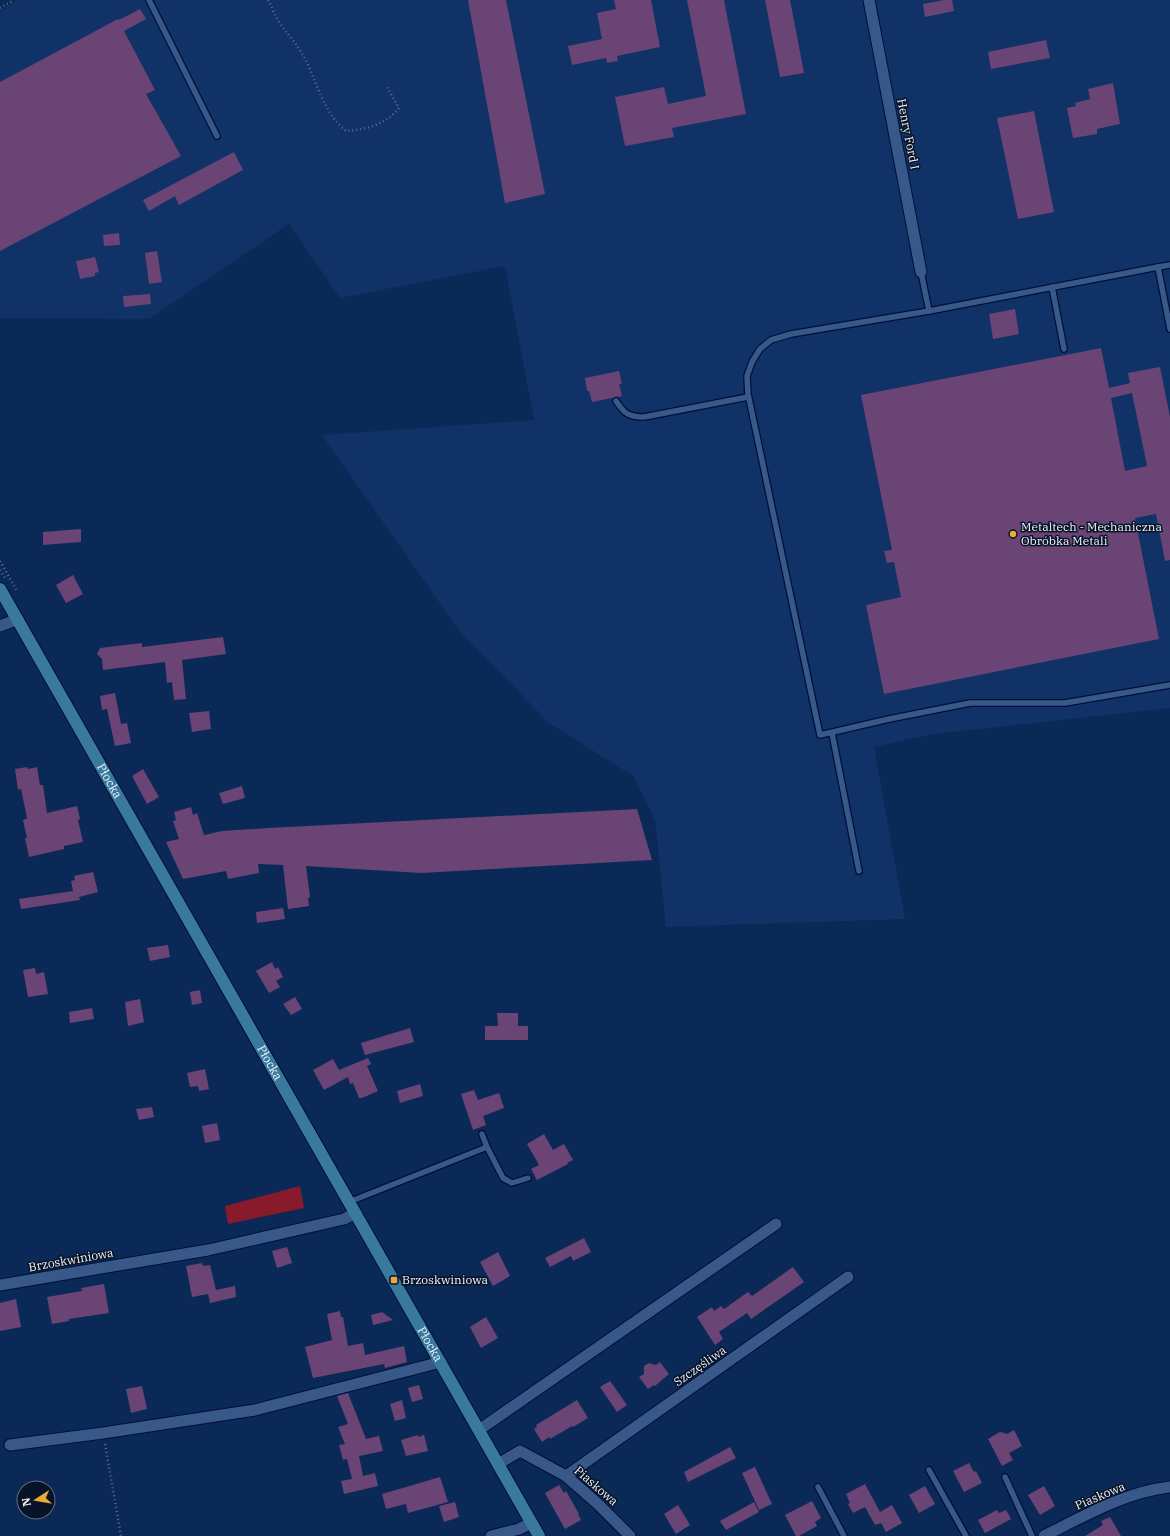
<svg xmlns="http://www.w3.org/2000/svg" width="1170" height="1536" font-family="'IBM Plex Serif',serif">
<rect width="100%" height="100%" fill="#0b2956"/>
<path fill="#103266" d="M19 0H1170V708L933 734 874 747 905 919 666 927 655 820 633 776 549 723 460 632 322 435 534 420 505 266 340 298 289 224 149 319 0 318V10Z"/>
<path fill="#891a2b" d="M300 1186 304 1208 228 1224 225 1206Z"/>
<g fill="#6a4475" fill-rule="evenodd">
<path d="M468 0H506L545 194 505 203Z"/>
<path d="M614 0H651L660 47 617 56 618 61 607 63 606 58 572 65 568 46 602 39 597 13 616 9Z"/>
<path d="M687 0H724L746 114 672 128 674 137 625 146 615 97 664 87 668 104 706 96Z"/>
<path d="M765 0H790L804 73 780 77Z"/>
<path d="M944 0H952L954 11 925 17 923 4Z"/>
<path d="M140 9 146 19 124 31 155 90 146 94 181 156 0 251V82L118 19 119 20Z"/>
<path d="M1046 40 1050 58 991 69 988 52Z"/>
<path d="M1113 83 1120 124 1097 129V134L1073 138 1067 108 1076 106 1075 103 1090 99 1088 89Z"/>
<path d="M1034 111 1054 212 1018 219 997 118Z"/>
<path d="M234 152 243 170 179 205 175 196 149 211 143 200Z"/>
<path d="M119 233 120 245 104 246 103 235Z"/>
<path d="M157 251 162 282 149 284 145 253Z"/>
<path d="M95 257 99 272 95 273V276L80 279 76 261Z"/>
<path d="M150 294 151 304 124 307 123 296Z"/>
<path d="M1015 309 1019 334 993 339 989 314Z"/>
<path d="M1101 348 1109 388 1130 383 1128 373 1160 367 1170 417V560L1165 561 1156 514 1135 518 1159 639 884 694 866 605 901 597 894 562 887 563 884 551 892 550 861 395ZM1132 393 1147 466 1125 471 1111 398Z"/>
<path d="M619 371 622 384H619L622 396 592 402 589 391H587L585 378Z"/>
<path d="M81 529V542L43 545V532Z"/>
<path d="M73 575 83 594 66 603 56 585Z"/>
<path d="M223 637 226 654 182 660 186 699 174 700 172 682 167 683 165 662 103 670 102 659 97 654 100 648 142 643V647Z"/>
<path d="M115 693 121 724 127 723 131 743 115 746 107 709 102 710 100 696Z"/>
<path d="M209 711 211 729 192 732 189 713Z"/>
<path d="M27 767 28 769 37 767 40 785H43L47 813 77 806 80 819 78 820 83 842 64 846V849L29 857 25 838H27L23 820 26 819 27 818 21 789 18 790 15 769Z"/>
<path d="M143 769 159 797 147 804 132 776Z"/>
<path d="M242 786 245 798 223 804 219 793Z"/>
<path d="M191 807 193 815 197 813 204 835 222 831 268 828 637 809 652 860 421 873 306 866 310 897 308 898 309 906 288 909 283 865 258 864 259 873 228 879 226 871 183 879 166 842 179 839 173 821 176 820 174 812Z"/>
<path d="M93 872 98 892 79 897 80 900 21 909 19 899 73 891 71 881 75 880 74 876Z"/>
<path d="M283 908 285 919 257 923 256 912Z"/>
<path d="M168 945 170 957 150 961 147 948Z"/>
<path d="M272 962 275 969 278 967 283 977 276 981 280 987 269 993 256 971Z"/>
<path d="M35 968 36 974 44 972 48 994 28 997 23 970Z"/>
<path d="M200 990 202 1003 192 1005 190 992Z"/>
<path d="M295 997 302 1009 291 1015 283 1004Z"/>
<path d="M140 999 144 1022 128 1026 125 1002Z"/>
<path d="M92 1008 94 1019 70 1023 69 1012Z"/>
<path d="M497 1013H518V1026H528V1040H485V1026H498Z"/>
<path d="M410 1028 414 1042 365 1055 361 1043Z"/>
<path d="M368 1058 371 1064 367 1066 378 1091 362 1098H359L353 1083 350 1084 348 1077 324 1090 313 1070 333 1059 339 1070Z"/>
<path d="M205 1069 209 1089 199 1091 198 1086 190 1087 187 1073Z"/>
<path d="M420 1084 423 1096 400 1103 397 1091Z"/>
<path d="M474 1090 478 1100 499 1093 504 1108 483 1116 486 1125 473 1130 461 1094Z"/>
<path d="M152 1107 154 1117 139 1120 136 1109Z"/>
<path d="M217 1123 220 1140 205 1143 202 1126Z"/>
<path d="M544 1134 553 1150 564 1144 573 1160 567 1163 568 1164 537 1180 531 1169 539 1165 527 1144Z"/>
<path d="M584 1238 591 1252 573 1261 571 1256 550 1267 545 1258Z"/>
<path d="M287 1247 292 1263 277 1268 272 1251Z"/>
<path d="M498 1252 510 1276 493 1286 480 1262Z"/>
<path d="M202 1263 203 1266 210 1265 216 1290 235 1286 236 1297 210 1303 208 1294 192 1297 186 1266Z"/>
<path d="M793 1267 804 1282 751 1319 747 1313 719 1332 723 1339 715 1345 697 1317 712 1307 714 1311 721 1306 724 1309 748 1292 752 1296Z"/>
<path d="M104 1284 109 1313 69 1319V1321L52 1324 47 1297 82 1291 81 1288Z"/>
<path d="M16 1299 21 1327 0 1331V1303Z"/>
<path d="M340 1311 341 1317H343L348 1346 363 1343 365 1355 404 1346 407 1362 385 1368 384 1364 313 1378 305 1347 332 1340 327 1314Z"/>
<path d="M382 1312 393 1320 373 1325 371 1315Z"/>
<path d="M486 1317 498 1338 481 1348 470 1327Z"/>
<path d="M660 1362 669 1374 655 1386 654 1385 648 1389 639 1377 644 1374V1366L649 1363 656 1365Z"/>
<path d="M610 1381 627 1405 617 1412 600 1387Z"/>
<path d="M419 1385 423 1399 412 1402 408 1388Z"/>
<path d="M142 1386 147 1409 131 1413 126 1389Z"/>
<path d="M348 1393 366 1439 379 1436 383 1451 359 1456 363 1476 375 1473 378 1486 344 1494 341 1481 352 1479 347 1459 343 1460 339 1445 345 1444 338 1427 348 1424 337 1396Z"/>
<path d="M402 1400 406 1418 395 1421 390 1404Z"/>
<path d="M577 1400 588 1418 573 1427 572 1426 550 1439 549 1437 542 1442 534 1429 537 1427 536 1425Z"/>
<path d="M1014 1430 1022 1446 1009 1453 1013 1460 1002 1466 988 1439 1000 1432 1007 1434Z"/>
<path d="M418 1435V1437L424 1435 428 1451 406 1456 401 1440Z"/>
<path d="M730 1447 736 1458 688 1482 684 1472Z"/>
<path d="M969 1463 974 1472 976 1471 982 1483 964 1492 953 1471Z"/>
<path d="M755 1467 772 1504 759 1510 742 1473Z"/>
<path d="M440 1477 448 1502 408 1513 406 1504 386 1509 382 1494Z"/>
<path d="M865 1484 880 1512 892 1505 902 1523 886 1532 881 1523 875 1525 865 1507 853 1513 848 1504 850 1503 846 1494Z"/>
<path d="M559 1485 564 1493 566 1491 579 1514H578L581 1520 565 1529 545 1493Z"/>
<path d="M925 1486 935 1504 919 1513 909 1495Z"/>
<path d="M1044 1486 1055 1506 1040 1515 1028 1495Z"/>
<path d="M812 1501 821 1518 815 1522 817 1526 799 1536H796L785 1515Z"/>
<path d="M455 1502 459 1517 444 1522 439 1506Z"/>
<path d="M754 1502 759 1512 726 1530 720 1521Z"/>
<path d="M678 1505 690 1525 676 1534 664 1514Z"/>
<path d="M997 1510 999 1513 1006 1510 1011 1519 985 1533 978 1520Z"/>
<path d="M1110 1517 1121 1536H1085L1103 1525 1101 1521Z"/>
</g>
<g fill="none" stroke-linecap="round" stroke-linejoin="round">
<g stroke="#000f3a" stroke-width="8">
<g id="lane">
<path d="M149 0 217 136"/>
<path d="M1158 267 1170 265"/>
<path d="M921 272 929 311"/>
<path d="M1052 287 1064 349"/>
<path d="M1170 329 1158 267 929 311 791 334 771 340 760 349 752 362 747 376 748 394 820 735 889 719 970 703H1065L1170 685"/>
<path d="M616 401C624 413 628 417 644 417L748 397"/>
<path d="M832 733 859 871"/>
<path d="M482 1134 487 1147"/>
<path d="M349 1202 487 1147 503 1178 512 1183 528 1178"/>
<path d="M929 1470 966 1536"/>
<path d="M1005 1477 1032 1536"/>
<path d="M818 1487 844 1536"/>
</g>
</g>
<g stroke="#000f3a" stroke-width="13">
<g id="street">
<path d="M869 0 921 272"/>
<path d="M0 626 18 619"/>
<path d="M0 1285 208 1250 344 1219 356 1213"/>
<path d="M479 1430 776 1224"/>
<path d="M10 1445 103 1433 255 1410 441 1362"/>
<path d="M498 1464 520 1451 566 1476 598 1504 630 1536"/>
<path d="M566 1476 848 1277"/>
<path d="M491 1536 519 1529 531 1523"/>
<path d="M1044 1536C1084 1516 1125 1492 1170 1487"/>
</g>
</g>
<g stroke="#000f3a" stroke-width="14">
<g id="secondary">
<path id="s1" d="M0 589 539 1536"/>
</g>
</g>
<g stroke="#596d8d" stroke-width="2.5" stroke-dasharray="1 3" stroke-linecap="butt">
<path d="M268 0C271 5 273 11 276 17 284 31 296 42 304 57 317 81 323 113 346 131 365 130 387 124 399 108L387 87"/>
<path d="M0 8 14 0"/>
<path d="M0 561 17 591"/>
<path d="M0 570 5 578"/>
<path d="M105 1444 121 1536"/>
</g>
<use href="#lane" stroke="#385889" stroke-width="5.5"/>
<use href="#street" stroke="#385889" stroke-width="11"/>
<use href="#secondary" stroke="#38799d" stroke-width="12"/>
</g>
<g fill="#e8ab37" stroke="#071327" stroke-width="1.5">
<circle cx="1013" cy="534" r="4"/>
<rect x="390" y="1276" width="8" height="8" rx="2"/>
</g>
<g text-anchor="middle" stroke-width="3" stroke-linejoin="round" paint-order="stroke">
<g font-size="12" fill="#f1f4fa" stroke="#071327">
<text transform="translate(908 134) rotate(79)" y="4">Henry Ford I</text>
<text dy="4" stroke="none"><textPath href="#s1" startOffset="221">Płocka</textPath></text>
<text dy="4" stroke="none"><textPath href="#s1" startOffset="545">Płocka</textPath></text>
<text transform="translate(71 1260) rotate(-10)" y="4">Brzoskwiniowa</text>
<text dy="4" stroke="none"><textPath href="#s1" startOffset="869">Płocka</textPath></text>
<text transform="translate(700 1366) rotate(-35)" y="4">Szczęśliwa</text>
<text transform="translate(596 1486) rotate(41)" y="4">Piaskowa</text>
<text transform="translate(1100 1496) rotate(-23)" y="4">Piaskowa</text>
</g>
<g font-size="12" fill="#f1f4fa" stroke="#071327" text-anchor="start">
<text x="1021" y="531">Metaltech - Mechaniczna<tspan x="1021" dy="14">Obróbka Metali</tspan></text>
<text x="402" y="1284">Brzoskwiniowa</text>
</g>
</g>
<g transform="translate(36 1500) rotate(258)"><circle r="19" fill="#071327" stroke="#656d7b"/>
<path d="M0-3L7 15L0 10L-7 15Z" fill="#e8ab37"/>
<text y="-6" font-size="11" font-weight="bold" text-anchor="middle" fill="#f1f4fa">N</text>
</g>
</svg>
